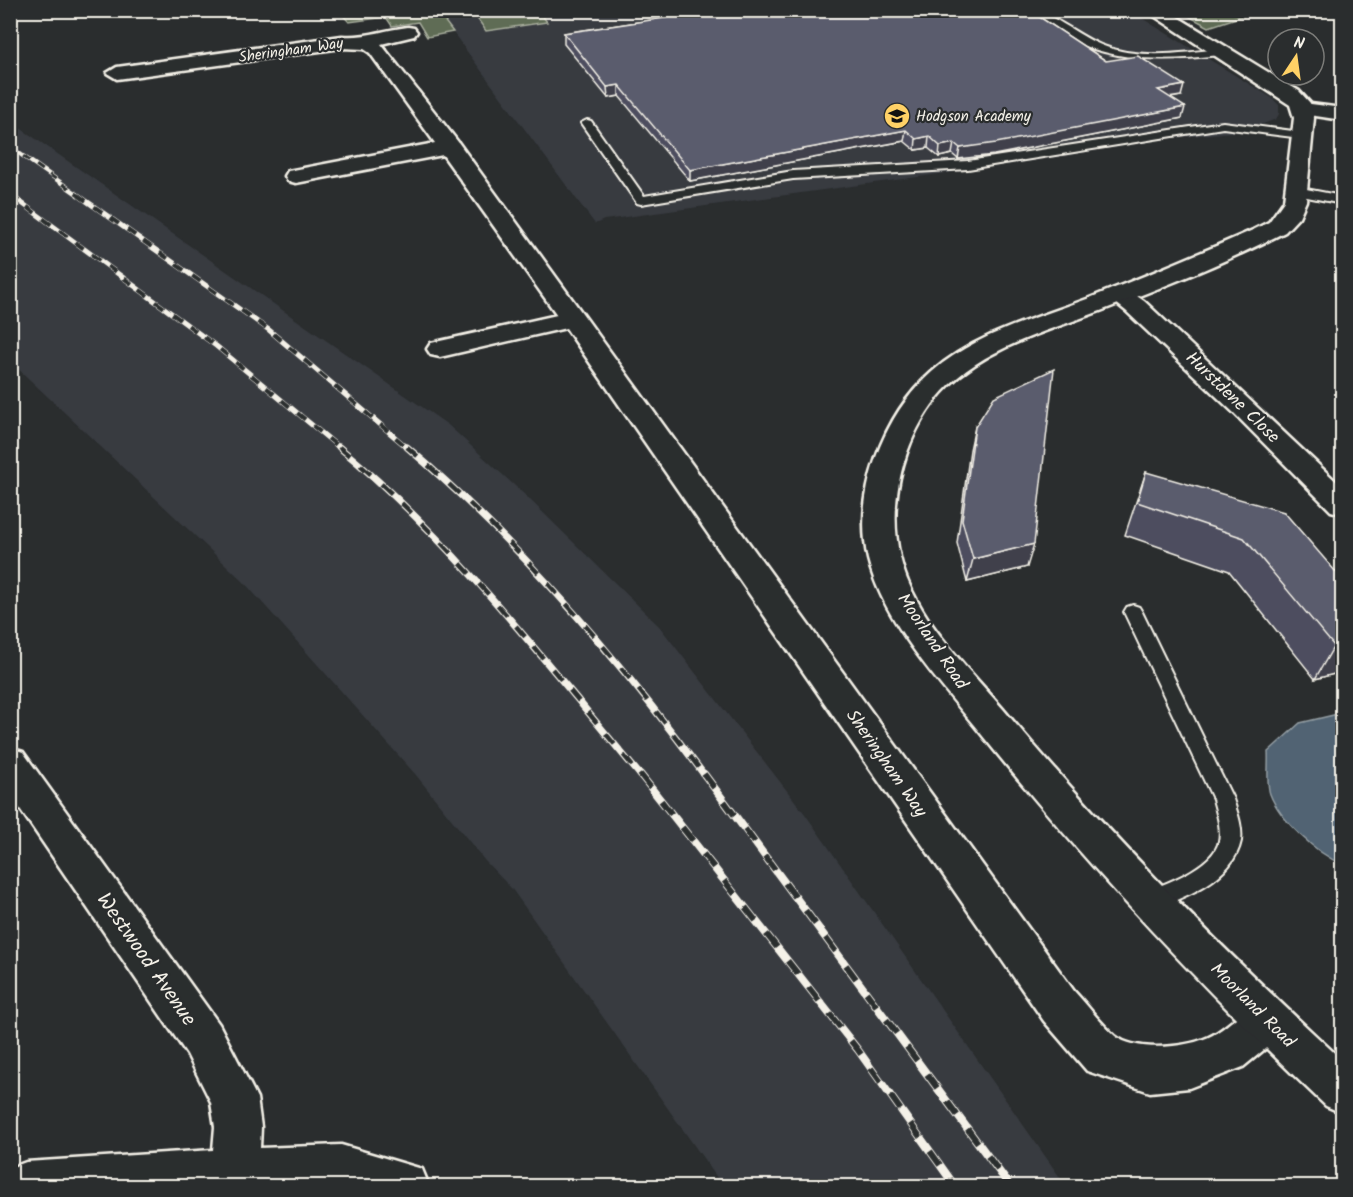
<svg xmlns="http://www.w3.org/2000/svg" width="1353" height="1197" font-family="Kalam,sans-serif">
<rect width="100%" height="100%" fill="#2a2d2e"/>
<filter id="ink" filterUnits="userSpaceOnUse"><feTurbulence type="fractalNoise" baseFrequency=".0167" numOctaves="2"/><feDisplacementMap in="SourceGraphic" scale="12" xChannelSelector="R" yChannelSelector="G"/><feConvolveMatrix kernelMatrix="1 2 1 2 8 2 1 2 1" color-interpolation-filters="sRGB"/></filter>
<g filter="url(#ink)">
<g fill="#383b41">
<path d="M437 11H1130L1272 98 1279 105V114L1276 119 1263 124 1244 126 1243 131 1172 138 1020 163 604 220 595 224Z"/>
<path d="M10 121 448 425 526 496 659 626 805 814 1066 1186H723L512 889 485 861 416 775 243 581 11 362Z"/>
</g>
<g fill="#5e6c54" stroke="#a9ae9e" stroke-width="1.5">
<path d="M339 11H437L453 32 427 37 418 22 392 26 386 17 349 22Z"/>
<path d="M472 11H539L547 22 486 31Z"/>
<path d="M1179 11H1243L1235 14 1242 16 1209 27Z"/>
</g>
<path fill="#516473" stroke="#929ca2" stroke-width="1.5" d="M1342 713V864C1317 854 1280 820 1270 794 1266 783 1269 765 1268 752L1300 723Z"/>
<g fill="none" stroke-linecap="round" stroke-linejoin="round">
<g stroke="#f4f1e8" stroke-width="4">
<g id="service">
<path d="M1027 10C1049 10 1078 36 1101 45 1139 60 1181 53 1220 49L1225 52 1220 55C1149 63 1083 62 1027 10Z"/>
<path d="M587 120 591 121 644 196 793 171 968 161 1223 122 1301 132 1307 135 1301 138 1223 128 968 169 793 179 641 204 637 203 581 123Z"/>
<path d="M1296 187 1342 196V204L1292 194 1290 191Z"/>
<path d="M1133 605 1139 607 1142 612 1233 799C1237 812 1243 827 1241 841 1233 880 1183 898 1150 910L1142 907 1139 900 1142 893C1164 884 1214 867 1219 841 1222 827 1216 812 1213 799L1124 612 1127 607Z"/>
</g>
</g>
<g stroke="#f4f1e8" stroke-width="5">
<g id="minor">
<path d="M408 27 414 28 417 32 414 36 381 44 458 142 1074 991C1088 1006 1100 1023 1115 1036 1136 1053 1190 1048 1213 1035 1232 1024 1245 1007 1266 999L1282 1005 1288 1020 1282 1035 1243 1067 1189 1088 1150 1092 1087 1071 1044 1021 566 328 440 357 431 355 427 349 431 343 557 315 443 155 296 183 288 181 285 176 288 171 435 143 370 53 364 49 342 48 117 79 107 73 117 67 342 36C365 38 384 30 408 27Z"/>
<path d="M1303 103 1342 108V120L1296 113 1293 109 1296 105Z"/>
<path d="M1119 287 1128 290 1144 301 1342 487V514L1331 511 1233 412 1126 311 1106 295 1110 290Z"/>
<path d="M10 748 23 752 219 1024 257 1098 261 1127 260 1148 341 1145 422 1169 429 1186H10V1168L26 1162 213 1150 215 1127 211 1102 187 1054 10 794Z"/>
</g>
</g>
<g stroke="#f4f1e8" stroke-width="5">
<path id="tertiary" d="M1145 10H1166L1299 91 1310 103 1314 118 1306 201 1299 217 1285 232C1227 262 1165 286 1103 310 1051 330 991 345 949 385 906 427 886 499 900 557 913 615 965 665 1003 709 1108 834 1222 950 1342 1060V1113L1326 1106C1202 988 1085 864 978 730 939 682 883 621 868 559 853 495 883 415 932 372 975 334 1034 319 1087 299 1143 277 1198 254 1253 230L1269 222 1284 201 1294 118 1290 105Z"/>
</g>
<use href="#service" fill="#2a2d2e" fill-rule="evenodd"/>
<use href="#minor" fill="#2a2d2e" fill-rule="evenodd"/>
<use href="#tertiary" fill="#2a2d2e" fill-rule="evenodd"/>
<g stroke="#f4f1e8" stroke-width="4.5">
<g id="rail-far3">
<path d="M10 147 80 196"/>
<path d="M10 194 13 196"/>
</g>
</g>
<g stroke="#f4f1e8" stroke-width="5">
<g id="rail-far2">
<path d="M11 195 216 346 341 449"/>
<path d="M78 195 269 330 409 449"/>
</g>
</g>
<g stroke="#f4f1e8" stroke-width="7">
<g id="rail-far1">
<path d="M339 447C454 542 546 663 641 776"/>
<path d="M407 447C520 543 617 657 705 776"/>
</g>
</g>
<g stroke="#f4f1e8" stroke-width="8">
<g id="rail">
<path d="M640 774 858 1050 955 1186"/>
<path d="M704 774 1010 1186"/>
</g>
</g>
<use href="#rail-far3" stroke="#2a2d2e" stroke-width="3" stroke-dasharray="8" stroke-linecap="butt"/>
<use href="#rail-far2" stroke="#2a2d2e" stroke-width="4" stroke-dasharray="10" stroke-linecap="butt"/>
<use href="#rail-far1" stroke="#2a2d2e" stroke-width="4.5" stroke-dasharray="14" stroke-linecap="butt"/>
<use href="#rail" stroke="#2a2d2e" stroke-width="6" stroke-dasharray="17" stroke-linecap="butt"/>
</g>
<g fill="#4d4e5e" stroke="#f4f1e8" stroke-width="1.5">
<path d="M711 10H1029L1106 61 1181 96 1170 98 1182 118 994 155 958 159 952 154 939 157 928 148 915 150 904 141 690 181 619 96 608 98 564 44V33L712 11Z"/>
<path d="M975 427 1027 567 967 582 957 543 970 450Z"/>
<path d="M1146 472 1342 579V672L1315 679 1229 571 1125 535Z"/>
</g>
<g fill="#3f404c" stroke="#f4f1e8" stroke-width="1.5">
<path d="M619 85V96L608 98 607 87Z"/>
<path d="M1184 85 1181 96 1155 100 1158 90Z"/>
<path d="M1185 107 1182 118 994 155 958 159 960 148Z"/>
<path d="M906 130 904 141 690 181V170Z"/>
<path d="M929 136 928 148 915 150 916 139Z"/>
<path d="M954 143 952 154 939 157 940 146Z"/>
<path d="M1034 544 1027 567 967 582 973 559Z"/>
<path d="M1342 644V672L1315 679 1334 646Z"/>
</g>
<g fill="#5a5b6d" stroke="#f4f1e8" stroke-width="1.5">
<path d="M718 10H1029L1106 61 1138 56 1184 85 1158 90 1185 107 996 143 960 148 954 143 940 146 929 136 916 139 906 130 690 170 619 85 607 87 564 33Z"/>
<path d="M1054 369 1034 544 973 559 962 520 975 427 994 397Z"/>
<path d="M1146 472 1284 512 1342 579V644L1334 646 1244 538 1137 502Z"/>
</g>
</g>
<defs>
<g id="school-disc" transform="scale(1.35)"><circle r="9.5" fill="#ffd166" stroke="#2a2d2e"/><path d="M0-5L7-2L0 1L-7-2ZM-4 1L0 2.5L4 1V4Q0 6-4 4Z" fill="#111"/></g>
</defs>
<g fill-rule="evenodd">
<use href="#school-disc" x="897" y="116"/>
</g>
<g text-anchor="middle" stroke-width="4.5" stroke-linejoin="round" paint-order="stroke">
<g font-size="15" fill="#f4f1e8" stroke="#2a2d2e">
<text transform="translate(291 50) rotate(-8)" y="5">Sheringham Way</text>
</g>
<g font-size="15" fill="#f4f1e8" stroke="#2a2d2e" text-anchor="start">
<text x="916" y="121">Hodgson Academy</text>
</g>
<g font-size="18" fill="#f4f1e8" stroke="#2a2d2e">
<text transform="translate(1233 397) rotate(44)" y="6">Hurstdene Close</text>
<text transform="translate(933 641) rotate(56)" y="6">Moorland Road</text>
<text transform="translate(887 763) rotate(55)" y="6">Sheringham Way</text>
<text transform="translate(1253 1005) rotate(45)" y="6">Moorland Road</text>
</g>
<g font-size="21" fill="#f4f1e8" stroke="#2a2d2e">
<text transform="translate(147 959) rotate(55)" y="7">Westwood Avenue</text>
</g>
</g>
<rect width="1353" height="1197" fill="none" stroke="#2a2d2e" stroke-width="36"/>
<rect x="18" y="18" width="1317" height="1161" fill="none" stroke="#f4f1e8" stroke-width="2" filter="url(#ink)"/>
<g transform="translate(1296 57) rotate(13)"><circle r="28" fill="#2a2d2e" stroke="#7b7b78" stroke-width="1.5"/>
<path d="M0-4.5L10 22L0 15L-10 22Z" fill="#ffd166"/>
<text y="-9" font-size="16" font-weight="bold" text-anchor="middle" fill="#f4f1e8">N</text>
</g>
</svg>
